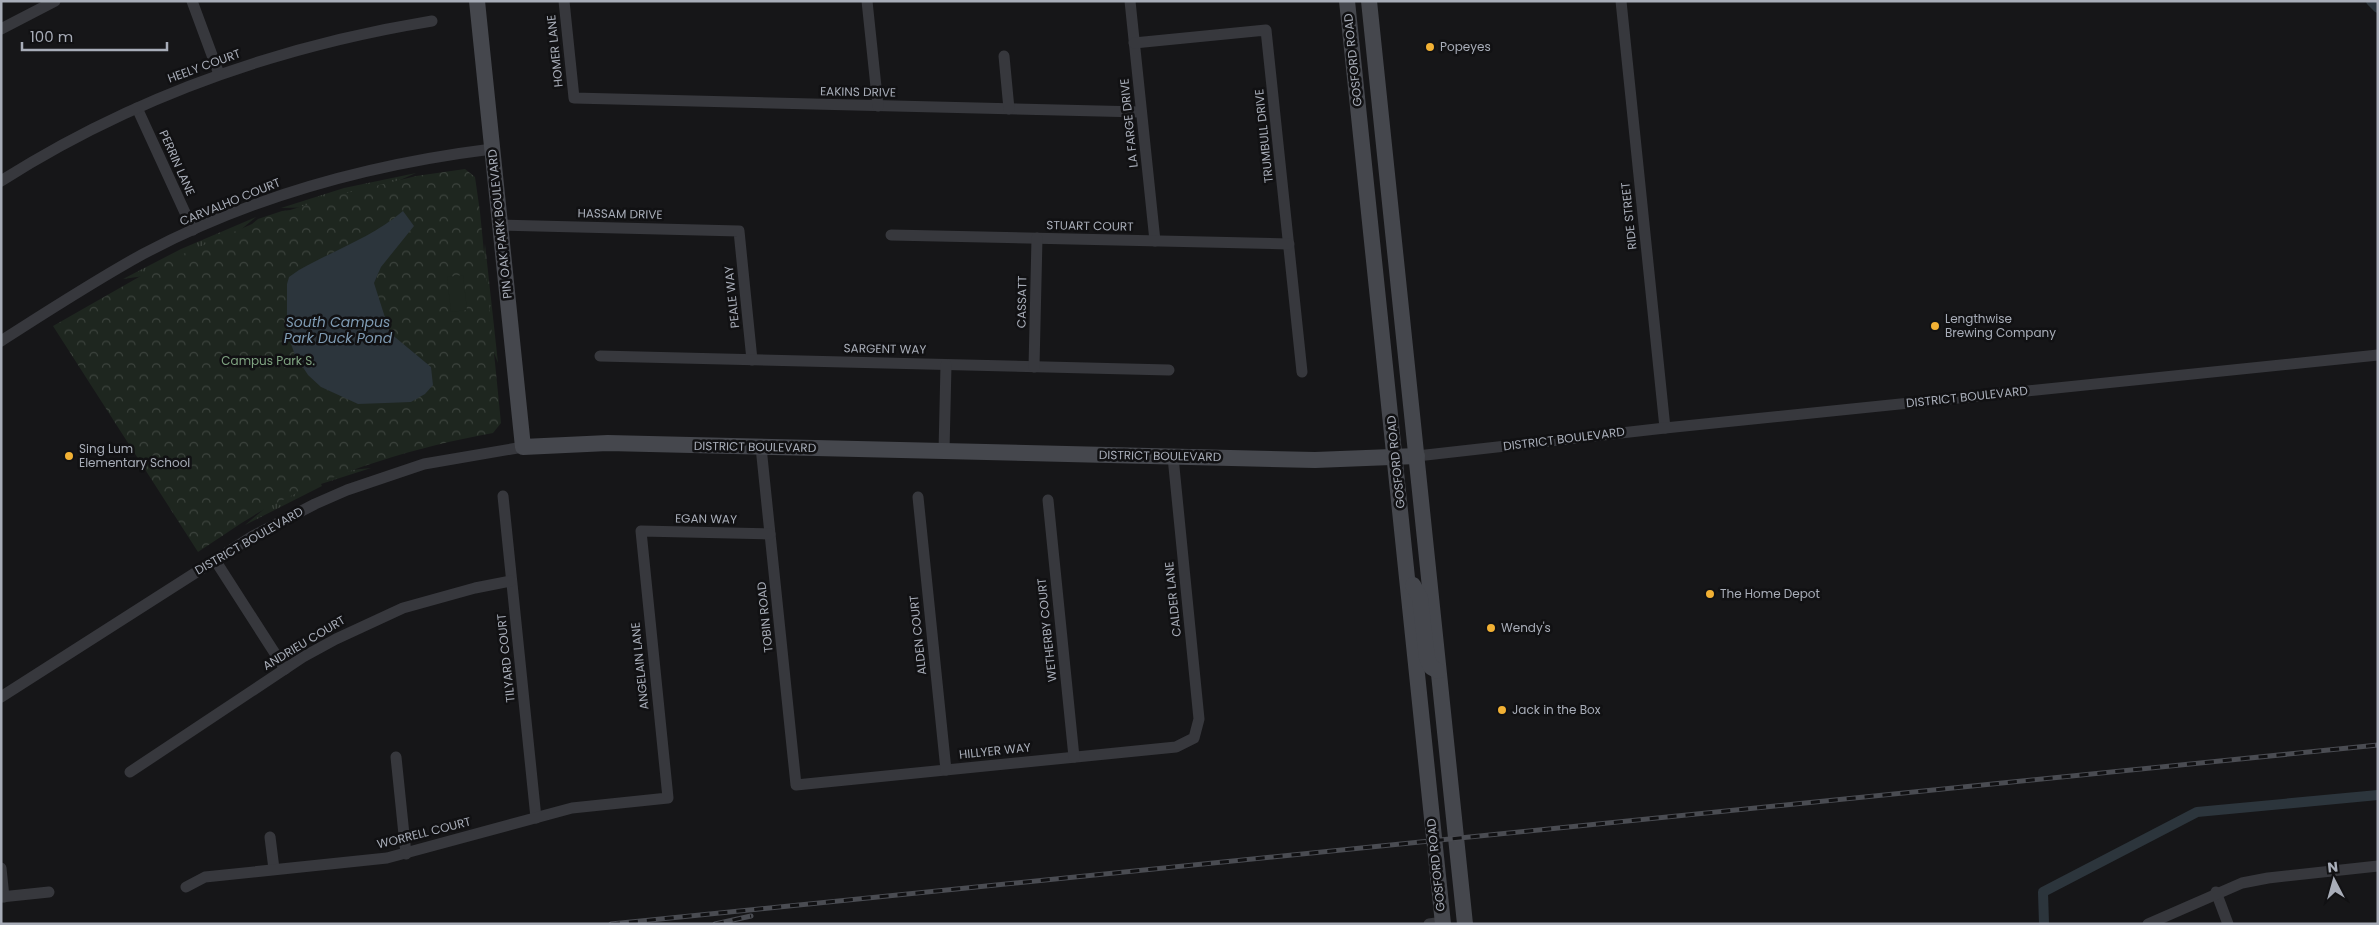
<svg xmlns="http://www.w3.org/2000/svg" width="2379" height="925" font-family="Poppins,sans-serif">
<defs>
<pattern id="grass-tufts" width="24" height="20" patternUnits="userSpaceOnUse" patternTransform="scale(1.25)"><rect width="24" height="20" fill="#1e261f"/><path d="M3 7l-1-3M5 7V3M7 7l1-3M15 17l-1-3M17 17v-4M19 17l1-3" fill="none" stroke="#3c433d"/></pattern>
<pattern id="park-crowns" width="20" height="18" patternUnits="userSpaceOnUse" patternTransform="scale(1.25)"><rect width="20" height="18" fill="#1e261f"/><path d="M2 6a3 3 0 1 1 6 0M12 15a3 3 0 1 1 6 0" fill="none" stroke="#3c433d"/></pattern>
</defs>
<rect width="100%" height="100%" fill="#161618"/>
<g fill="url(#grass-tufts)">
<path d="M416 173 373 192 322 207 281 208 344 188Z"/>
<path d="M256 217 226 242 165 273 123 279 181 249Z"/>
<path d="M485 244 498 363C482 325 480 285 485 244Z"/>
<path d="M371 468 321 484 322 486 245 525 287 490 351 470Z"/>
</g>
<path fill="url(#park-crowns)" d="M465 169 475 177 480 212 501 423 493 433C416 447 339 470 269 507 244 520 221 537 198 552L53 326 167 261 252 224 258 219 282 211 290 210 339 195 416 176Z"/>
<path fill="#1e261f" d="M463 275 467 310 451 312 447 277Z"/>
<path fill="#2c353c" d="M403 211 414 226 381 267 374 283 390 333 431 367 433 385 425 394 411 402 386 403 358 404 321 387 308 375 295 355 287 333V284L289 277 299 270C334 250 371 238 403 211Z"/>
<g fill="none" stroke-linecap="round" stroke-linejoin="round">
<g stroke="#2c353c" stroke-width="10">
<path d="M2371 1 2378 8"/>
<path d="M2044 924 2043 892 2197 812 2378 795"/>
</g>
<g stroke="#37383d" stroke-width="11">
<path d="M192 1 219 74"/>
<path d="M564 1 574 98 1141 112"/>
<path d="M867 1 878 106"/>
<path d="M1130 1 1155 241"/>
<path d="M1621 1 1665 428"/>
<path d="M1 29 55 1"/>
<path d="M1134 43 1266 30 1302 372"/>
<path d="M1004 56 1009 109"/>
<path d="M137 108 193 230"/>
<path d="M1 181C133 97 279 46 432 21"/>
<path d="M500 225 739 231 752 360"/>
<path d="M891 235 1289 244"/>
<path d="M1 341C48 311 94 281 143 254 252 196 371 164 492 149"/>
<path d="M600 356 1169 370"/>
<path d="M1034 367 1037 238"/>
<path d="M761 447 796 785 1176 747 1194 738 1199 719 1173 457"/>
<path d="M944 451 946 365"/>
<path d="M1417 456 1665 428 2378 355"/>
<path d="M503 496 536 818"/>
<path d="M918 497 946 770"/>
<path d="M1048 500 1074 757"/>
<path d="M215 560 285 669"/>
<path d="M1 697 253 536 315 504 347 490 424 464 523 447"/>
<path d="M396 757 406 854"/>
<path d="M130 772 303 657 336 639 403 608 475 588 511 581"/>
<path d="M270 837 274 869"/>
<path d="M1 868 4 897"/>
<path d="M186 887 205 877 387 858 572 808 668 798 641 531 770 534"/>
<path d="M2216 892 2228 924"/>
<path d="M1 897 49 892"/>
<path d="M1429 924 1443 922"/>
<path d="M2148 924 2242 883 2268 878 2378 866"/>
</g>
<g stroke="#45474d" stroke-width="16">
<path d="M477 1 523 447 608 443 1315 460 1417 456"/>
<path d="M1347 1 1443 924"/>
<path d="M1369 1 1465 924"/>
<path d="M1413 585 1420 598 1427 658 1431 667 1438 671"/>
</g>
<g stroke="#4a4c52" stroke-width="5">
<g id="rail">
<path d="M611 924 2378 745"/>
<path d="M715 924 751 916"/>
</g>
</g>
<use href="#rail" stroke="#111113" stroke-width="3" stroke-dasharray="9" stroke-linecap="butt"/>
</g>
<g fill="#f2b134" stroke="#111113" stroke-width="2">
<circle cx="1430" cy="47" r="5"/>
<circle cx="1935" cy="326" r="5"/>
<circle cx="69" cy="456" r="5"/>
<circle cx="1710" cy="594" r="5"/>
<circle cx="1491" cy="628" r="5"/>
<circle cx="1502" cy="710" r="5"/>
</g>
<g text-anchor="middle" stroke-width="5" stroke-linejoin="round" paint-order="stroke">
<g font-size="12" fill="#a8adb8" stroke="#111113" text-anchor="start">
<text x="1440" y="51">Popeyes</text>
<text x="1945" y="323">Lengthwise<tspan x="1945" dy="14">Brewing Company</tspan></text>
<text x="79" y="453">Sing Lum<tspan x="79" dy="14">Elementary School</tspan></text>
<text x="1720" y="598">The Home Depot</text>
<text x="1501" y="632">Wendy's</text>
<text x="1512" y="714">Jack in the Box</text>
</g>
<g font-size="12" fill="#a8adb8" stroke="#111113">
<text transform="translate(555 51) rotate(-96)" y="4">HOMER LANE</text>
<text transform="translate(1353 60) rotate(-96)" y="4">GOSFORD ROAD</text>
<text transform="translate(204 66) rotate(-20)" y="4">HEELY COURT</text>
<text transform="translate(858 92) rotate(1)" y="4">EAKINS DRIVE</text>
<text transform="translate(1129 123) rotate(-96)" y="4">LA FARGE DRIVE</text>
<text transform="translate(1264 136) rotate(-96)" y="4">TRUMBULL DRIVE</text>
<text transform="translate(177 163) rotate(66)" y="4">PERRIN LANE</text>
<text transform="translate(230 202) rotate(-22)" y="4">CARVALHO COURT</text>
<text transform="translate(620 214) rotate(1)" y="4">HASSAM DRIVE</text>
<text transform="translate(1629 216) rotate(-96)" y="4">RIDE STREET</text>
<text transform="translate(500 224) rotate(-96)" y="4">PIN OAK PARK BOULEVARD</text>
<text transform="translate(1090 226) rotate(1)" y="4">STUART COURT</text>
<text transform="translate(732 297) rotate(-96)" y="4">PEALE WAY</text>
<text transform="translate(1022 302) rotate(-89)" y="4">CASSATT</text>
<text transform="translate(885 349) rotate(1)" y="4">SARGENT WAY</text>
<text transform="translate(1967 397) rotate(-6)" y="4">DISTRICT BOULEVARD</text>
<text transform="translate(1564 439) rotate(-7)" y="4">DISTRICT BOULEVARD</text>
<text transform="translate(755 447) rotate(1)" y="4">DISTRICT BOULEVARD</text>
<text transform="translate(1160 456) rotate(1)" y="4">DISTRICT BOULEVARD</text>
<text transform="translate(1396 462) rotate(-96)" y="4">GOSFORD ROAD</text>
<text transform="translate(706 519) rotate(1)" y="4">EGAN WAY</text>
<text transform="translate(249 541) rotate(-30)" y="4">DISTRICT BOULEVARD</text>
<text transform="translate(1173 599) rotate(-96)" y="4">CALDER LANE</text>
<text transform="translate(765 617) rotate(-96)" y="4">TOBIN ROAD</text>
<text transform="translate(1047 630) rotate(-96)" y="4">WETHERBY COURT</text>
<text transform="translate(918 635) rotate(-96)" y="4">ALDEN COURT</text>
<text transform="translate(304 643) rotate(-31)" y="4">ANDRIEU COURT</text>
<text transform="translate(506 658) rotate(-96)" y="4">TILYARD COURT</text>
<text transform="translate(640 666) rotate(-96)" y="4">ANGELAIN LANE</text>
<text transform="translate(995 751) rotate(-6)" y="4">HILLYER WAY</text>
<text transform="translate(424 833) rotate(-14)" y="4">WORRELL COURT</text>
<text transform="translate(1436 865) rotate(-96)" y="4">GOSFORD ROAD</text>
</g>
<g font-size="12" fill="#7fa381" stroke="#111113">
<text x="268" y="365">Campus Park S.</text>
</g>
<g font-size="14" font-style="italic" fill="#7f9bb3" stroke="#111113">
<text x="338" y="327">South Campus<tspan x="338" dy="16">Park Duck Pond</tspan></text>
</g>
</g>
<rect width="2379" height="925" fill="none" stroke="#a8adb8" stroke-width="5"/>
<g transform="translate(2334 880) rotate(354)" stroke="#111113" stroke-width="4" paint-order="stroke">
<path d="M0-4L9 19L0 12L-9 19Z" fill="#a8adb8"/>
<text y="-8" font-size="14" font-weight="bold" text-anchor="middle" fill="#a8adb8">N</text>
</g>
<path d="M22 42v8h145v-8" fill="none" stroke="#a8adb8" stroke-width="2.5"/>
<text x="30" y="42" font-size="15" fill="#a8adb8" stroke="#111113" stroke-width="4" paint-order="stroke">100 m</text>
</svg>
